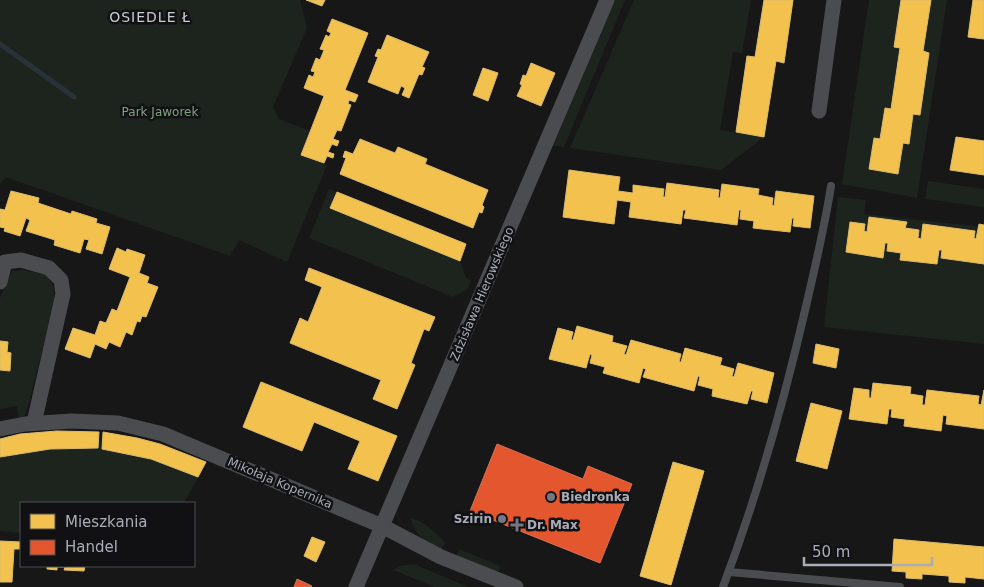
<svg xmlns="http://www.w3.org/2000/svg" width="984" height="587" font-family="'DejaVu Sans',sans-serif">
<rect width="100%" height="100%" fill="#171717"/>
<g fill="#1d241e">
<path d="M0 0H300L307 28 273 107 279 119 310 131 301 155 327 165 287 262 239 240 230 256 6 177 0 184Z"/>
<path d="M615 0H625L564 147 553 146Z"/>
<path d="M634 0H751L742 53 733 52 720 130 764 137 721 170 570 148Z"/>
<path d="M869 0H947L917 198 842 184Z"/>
<path d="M928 181 984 189V207L925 199Z"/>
<path d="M329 189 337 192 330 208 460 261 466 278 471 280 468 289 453 297 309 238Z"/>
<path d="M838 197 866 200 864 214 984 227V344L824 327Z"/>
<path d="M24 270 47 275 53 286 55 301 26 413 22 418H19L17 406 0 409V298L12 271Z"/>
<path d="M95 439 113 441 203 468 184 503H21V533L0 531V447Z"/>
<path d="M411 519C423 519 437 535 445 542L441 550C428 542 414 536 411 519Z"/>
<path d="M459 549 500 566 499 571 493 572 455 558Z"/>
<path d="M414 564 468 587H435L393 570 400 566Z"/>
</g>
<g fill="#f2c14e" stroke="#dcbb6e">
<path d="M306 0H325L322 6Z"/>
<path d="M764 0H793L784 63 776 61 764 137 736 132 747 56 755 57Z"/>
<path d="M901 0H931L923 51 929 53 920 115 913 114 909 144 903 143 898 174 869 169 874 138 880 139 885 108 891 109 900 48 894 47Z"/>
<path d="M973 0H984V39L968 37Z"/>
<path d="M332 19 368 33 345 90 358 95 355 102 349 100 348 104 351 105 341 131 337 130 333 139 339 141 337 146 332 144 328 152 334 154 333 158 327 156 324 163 301 155 324 96 304 88 309 75 313 77 315 72 311 71 316 58 320 60 324 50 320 49 326 35 329 37 331 33 327 31Z"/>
<path d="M387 35 429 52 422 67 425 68 422 75 419 74 409 98 402 95 405 88 401 86 398 94 368 82 378 57 375 56 378 49 381 50Z"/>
<path d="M531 63 555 73 541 106 517 96 522 85 520 84 523 75 526 76Z"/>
<path d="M483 68 498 73 488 101 473 95Z"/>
<path d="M956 137 984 141V175L950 170Z"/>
<path d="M360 139 395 153 398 147 427 159 425 164 488 190 482 205 484 207 482 213 479 212 473 228 340 174 346 158 343 157 345 151 353 154Z"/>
<path d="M569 170 620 177 618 191 633 193V185L664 189 663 197H665L667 183 719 190 718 198H720L722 184 759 189 758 195 773 198 772 205 774 206 776 191 814 196 810 228 793 226 794 218H792L790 232 753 228 754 221 740 219 741 210H739L737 225 684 218 686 210H683L681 224 629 217 631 202 617 200 614 224 563 217Z"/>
<path d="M11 191 39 198 38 203 71 214 72 211 97 219 96 223 110 227 102 254 86 249 89 240 84 239 80 253 54 245 55 240 26 231 30 220 26 218 20 236 4 231 5 228 0 227V209L5 210Z"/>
<path d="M337 192 466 244 460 261 330 208Z"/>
<path d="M869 217 907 222 905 228 919 230 918 238 921 239 923 224 975 231 974 238 976 239 979 224 984 225V264L941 258 942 250H939L937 264 900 260 901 253 887 251 888 243H885L883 258 846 252 850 222 865 224 864 231 867 232Z"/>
<path d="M117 248 126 252 127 249 145 255 139 273 149 277 147 283 158 287 146 317 142 316 140 322 137 321 132 335 126 332 120 347 109 342 106 349 95 344 90 358 65 349 73 328 95 335 100 321 106 323 112 309 117 311 130 277 109 269Z"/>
<path d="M309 268 435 317 429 331 424 329 411 363 415 365 397 409 373 399 381 380 290 343 300 318 308 322 322 287 305 280Z"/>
<path d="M577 326 613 336 612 342 627 346 624 354 626 355 631 340 681 354 679 362H681L685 348 722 358 720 365 734 369 732 376 734 377 738 363 774 373 767 403 751 399 753 391H751L747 404 712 396 713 389 698 385 700 377 698 376 694 391 643 377 646 369 643 368 639 383 603 373 605 367 590 363 592 355 590 354 586 368 549 359 558 328 573 332 571 340H573Z"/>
<path d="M0 341 8 342 7 352 11 353 10 371 0 370Z"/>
<path d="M816 344 839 349 836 368 813 363Z"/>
<path d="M261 382 397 436 378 481 348 469 360 441 314 422 302 451 243 427Z"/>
<path d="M873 383 911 387 910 394 923 396 922 405H925L927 390 979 396 978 404 981 405 984 390V429L946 424 947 416 943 415 941 431 904 426 905 419 891 417 892 409H889L887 424 849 419 854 388 869 390V398H871Z"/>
<path d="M811 403 842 411 827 469 796 461Z"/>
<path d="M57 431 99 432 98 448 50 449 0 457V439L20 434Z"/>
<path d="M103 432 137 438 160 444 206 462 198 477 151 459 102 449Z"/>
<path d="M673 462 704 471 671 585 640 576Z"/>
<path d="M312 537 325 542 316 562 304 556Z"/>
<path d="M894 539 984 547V579L965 577V583L949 582V576L922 574V579L906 578V572L892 571Z"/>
<path d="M0 541 21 542V549H14L12 582H0Z"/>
<path d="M39 566H85L84 571 64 570 65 567H57V570L47 569V566Z"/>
</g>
<g fill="#e4572e" stroke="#d27157">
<path d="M497 444 583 479 588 466 632 484 600 563 470 511Z"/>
<path d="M297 579 312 586 311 587H294Z"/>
</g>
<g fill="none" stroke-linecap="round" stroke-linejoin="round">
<path stroke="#2a3239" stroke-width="5" d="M0 44 74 97"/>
<g stroke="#4b4c50" stroke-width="8">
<path d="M729 572 900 587"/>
<path d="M723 587C758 494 785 398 807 302 816 263 825 225 831 186"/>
</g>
<g stroke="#4b4c50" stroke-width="15">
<path d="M819 111 834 0"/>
<path d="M0 282 5 262 21 260 49 268 61 280 63 294 34 423"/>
<path d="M0 429 25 424 72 421 118 423 163 434 382 526 441 557 516 587"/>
<path d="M356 587 607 0"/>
</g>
</g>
<g fill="#757880" stroke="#111113" stroke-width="2">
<circle cx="551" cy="497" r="5"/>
<circle cx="502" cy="519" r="5"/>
<path d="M514.5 517.5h5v5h5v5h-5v5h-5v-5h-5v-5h5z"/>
</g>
<g text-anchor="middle" stroke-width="5" stroke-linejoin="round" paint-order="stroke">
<g font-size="12" fill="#7fa381" stroke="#111113">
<text x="160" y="116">Park Jaworek</text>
</g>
<g font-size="12" fill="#a8adb8" stroke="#111113">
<text transform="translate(482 294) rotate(-67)" y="4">Zdzisława Hierowskiego</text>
<text transform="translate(280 483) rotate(23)" y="4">Mikołaja Kopernika</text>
</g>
<g font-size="12" font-weight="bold" fill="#a8adb8" stroke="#111113" text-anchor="start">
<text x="561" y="501">Biedronka</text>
<text x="492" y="523" text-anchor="end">Szirin</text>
<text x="527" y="529">Dr. Max</text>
</g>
<g font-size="14" letter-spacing="1" fill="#c9ccd4" stroke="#111113">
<text x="150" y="22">OSIEDLE Ł</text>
</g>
</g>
<rect x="20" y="502" width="175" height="65" fill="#111113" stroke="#4d4f55"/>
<rect x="30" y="514" width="25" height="15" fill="#f2c14e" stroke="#4d4f55"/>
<text x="65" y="527" font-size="15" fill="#a8adb8">Mieszkania</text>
<rect x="30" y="540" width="25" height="15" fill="#e4572e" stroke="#4d4f55"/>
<text x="65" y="552" font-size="15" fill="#a8adb8">Handel</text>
<path d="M804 557v8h128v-8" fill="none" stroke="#a8adb8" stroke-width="2.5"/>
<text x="812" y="557" font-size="15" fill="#a8adb8" stroke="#111113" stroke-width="4" paint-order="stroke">50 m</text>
</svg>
